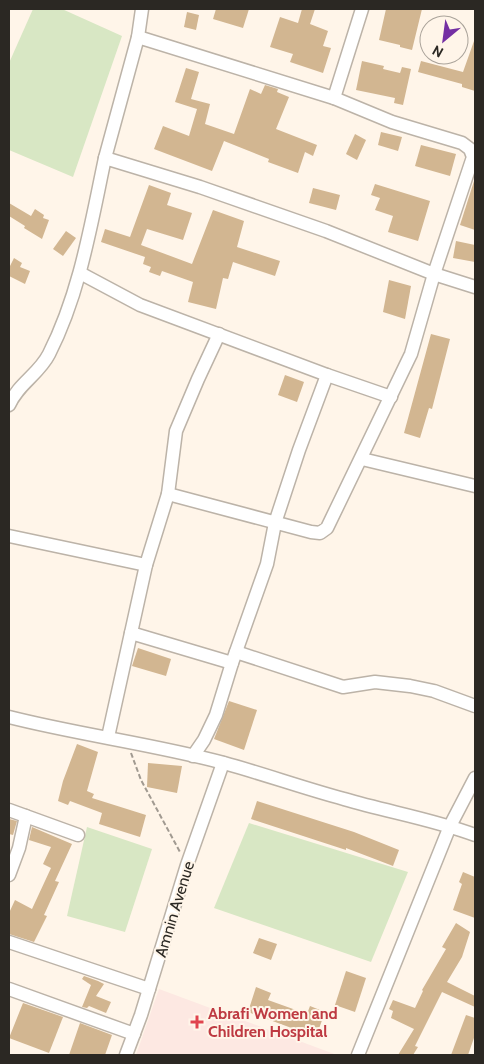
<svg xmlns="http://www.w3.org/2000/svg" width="484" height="1064" font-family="Cabin,sans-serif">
<rect width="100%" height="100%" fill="#fff5e9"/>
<path fill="#fde8e2" d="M159 989 337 1055H136Z"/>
<g fill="#d8e7c4">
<path d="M33 9H62L122 36 73 177 9 150V63Z"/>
<path d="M249 823 408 872 371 962 214 908Z"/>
<path d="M87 827 152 849 125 932 67 916Z"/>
</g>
<g fill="#d2b691">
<path d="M216 9H249L243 28 213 19Z"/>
<path d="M302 9H315L310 24 328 31 323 46 331 48 323 73 290 62 293 54 270 47 280 17 298 23Z"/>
<path d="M386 9H422L412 50 400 47V45L379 40Z"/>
<path d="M187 12 199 15 196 30 184 27Z"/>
<path d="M474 41 475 91 462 87V84L418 72 421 61 463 72Z"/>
<path d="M362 61 384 66 383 69 400 73 402 67 411 69 403 105 394 103 395 98 356 90Z"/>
<path d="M186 68 199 72 191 99 210 104 205 124 234 134 250 89 261 94 265 85 278 89 277 92 289 97 276 129 317 145 313 156 305 152 298 173 268 162 269 159 224 141 212 171 154 149 163 126 189 136 197 109 175 102Z"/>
<path d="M381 132 402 137 398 151 378 145Z"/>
<path d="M355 134 366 140 357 160 346 154Z"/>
<path d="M421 145 456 154 450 176 415 166Z"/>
<path d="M474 181H475V230L460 225Z"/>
<path d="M375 184 430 201 418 241 388 232 393 216 375 210 380 198 371 195Z"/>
<path d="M149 185 171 193 167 205 192 213 183 240 147 229 141 245 192 264 213 210 244 221 237 247 280 261 275 276 233 262 228 279 223 278 216 309 188 302 193 282 162 271 160 276 149 272 151 267 143 264 145 257 101 242 105 229 130 237Z"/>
<path d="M313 188 340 195 336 210 309 203Z"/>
<path d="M9 203 31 216 35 209 44 215 43 218 49 220 42 239 24 228 25 226 9 216Z"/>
<path d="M66 231 76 238 63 256 53 249Z"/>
<path d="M456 241 475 245V262L453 258Z"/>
<path d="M14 258 22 263 20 267 30 271 25 284 9 276V268Z"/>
<path d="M389 280 411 286 405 319 383 312Z"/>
<path d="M431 334 450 339 432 409 429 408 420 438 404 433Z"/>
<path d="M285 375 304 382 297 402 278 395Z"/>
<path d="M138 648 171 659 166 676 132 666Z"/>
<path d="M229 701 257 710 244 750 214 739Z"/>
<path d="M77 744 98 752 87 791 94 794 92 798 146 815 140 837 99 824 102 813 70 801 68 805 58 801 63 781Z"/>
<path d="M148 763 182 766 177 793 147 787Z"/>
<path d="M257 801 354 832 399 850 393 866 346 848V850L251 819Z"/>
<path d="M9 819 17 821 13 835 9 834Z"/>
<path d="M32 827 72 844 55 881 59 882 44 915 47 916 34 942 9 934V913L15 900 32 909 51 868 43 864 51 847 29 840Z"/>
<path d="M463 872 475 877V918L453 910 462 884 459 882Z"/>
<path d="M456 923 470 932 462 957 447 982 475 996V1007L442 992 415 1046 418 1047 413 1055H398L414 1029 391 1018 393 1011 389 1009 393 1000 415 1008 423 991 422 990 446 949 442 947Z"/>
<path d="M259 938 277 944 271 960 253 953Z"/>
<path d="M346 971 366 978 355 1012 335 1005Z"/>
<path d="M84 976 98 981 104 984 96 996 111 1002 106 1013 89 1006 87 1008 82 1007 91 985 82 979Z"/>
<path d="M256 987 271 993 268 1000 307 1014 310 1006 325 1012 316 1037 248 1012Z"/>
<path d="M23 1003 63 1017 49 1053 9 1038Z"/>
<path d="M466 1015 475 1018V1035L468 1055H451Z"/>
<path d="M80 1023 112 1035 105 1055H69Z"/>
</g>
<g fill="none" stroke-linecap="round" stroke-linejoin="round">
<g stroke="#bcb3a8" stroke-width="15">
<g id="minor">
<path d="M138 37 142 9"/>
<path d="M334 98 362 9"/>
<path d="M105 158 138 37 334 98 392 122 462 143 470 149 473 157 434 274 411 354 327 528 320 533 311 532 168 494"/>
<path d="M80 273 140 305 327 375 391 397"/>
<path d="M9 405C18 384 39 374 49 354 80 293 91 224 105 158L200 187 326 231 434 274 475 287"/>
<path d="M362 459 475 486"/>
<path d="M9 536 146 565"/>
<path d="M131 633 232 663"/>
<path d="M236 652 343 687 375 682 410 686 434 691 475 706"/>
<path d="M9 717C80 735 153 744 224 763 264 774 303 788 344 799 388 812 432 819 475 835"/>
<path d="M108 737 146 565 168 494 176 431 198 379 219 334"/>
<path d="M193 756 204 740 216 715 232 663 267 564 275 523 299 450 327 375"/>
<path d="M9 810 78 835"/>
<path d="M9 875 19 848 26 816"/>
<path d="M9 942 149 989"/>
<path d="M9 989 134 1034"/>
<path d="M126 1055 141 1015 187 865 223 763"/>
<path d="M358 1055 450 826 475 778"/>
</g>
</g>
<path stroke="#a19a91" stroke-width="2" stroke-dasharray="5 2.5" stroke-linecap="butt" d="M131 753 141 780 180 852"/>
<use href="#minor" stroke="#fff" stroke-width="12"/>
</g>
<path fill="#e0444e" stroke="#fff5e9" stroke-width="2" d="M194.5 1014.5h5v5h5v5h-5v5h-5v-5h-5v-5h5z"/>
<g text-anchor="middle" stroke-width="4" stroke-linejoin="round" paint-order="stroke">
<g font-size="16" fill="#2b2823" stroke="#fff5e9">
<text transform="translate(174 909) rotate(-73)" y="6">Amnin Avenue</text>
</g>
<g font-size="16" font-weight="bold" fill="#be3a42" stroke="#fff5e9" text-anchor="start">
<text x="208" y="1019">Abrafi Women and<tspan x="208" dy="18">Children Hospital</tspan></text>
</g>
</g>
<rect width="484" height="1064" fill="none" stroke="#2b2823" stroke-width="20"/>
<g transform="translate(444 40) rotate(209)"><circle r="24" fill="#fff5e9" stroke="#aaa39a"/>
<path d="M0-4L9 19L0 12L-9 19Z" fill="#742fa3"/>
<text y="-8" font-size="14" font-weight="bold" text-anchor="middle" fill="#2b2823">N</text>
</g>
</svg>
